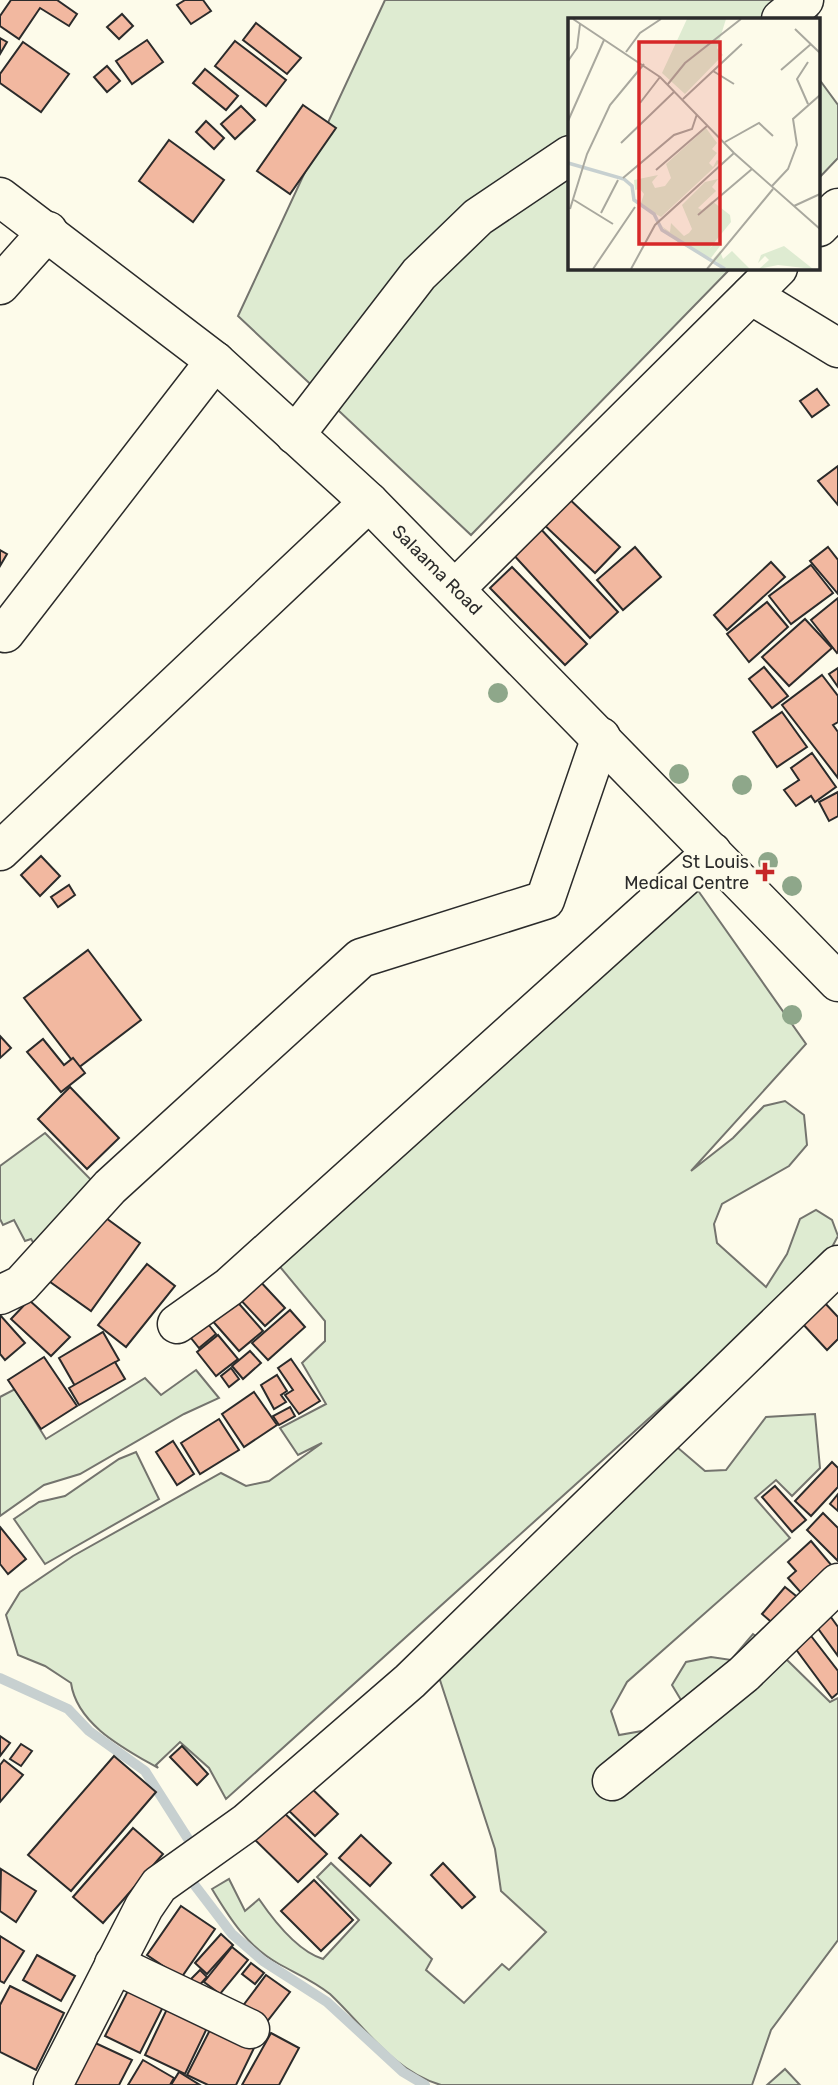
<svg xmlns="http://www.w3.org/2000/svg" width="838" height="2085" font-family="Rubik,sans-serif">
<rect width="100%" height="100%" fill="#fdfbea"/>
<g fill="#deebd1" stroke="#74746e" stroke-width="2">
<path d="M385 0H822L816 19H570V268H731L471 535 238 316Z"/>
<path d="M819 79 838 105V158L819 178Z"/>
<path d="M692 882 806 1044 691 1171 733 1138 764 1106 785 1101 804 1115 807 1145 789 1166 722 1204 714 1224 717 1243 766 1287 787 1254 800 1219 816 1210 832 1220 838 1236 825 1260 226 1799 209 1768 180 1742 156 1765 158 1768C125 1749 77 1725 71 1683L45 1666 18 1655 6 1615 20 1592 73 1556 221 1473 246 1486 269 1481 322 1443 298 1455 280 1428 326 1404 302 1363 325 1341V1321L276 1262Z"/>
<path d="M45 1133 103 1192 47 1264 31 1239 25 1241 14 1220 3 1225 0 1219V1166Z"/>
<path d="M196 1370 219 1398 184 1414 80 1474 44 1485 0 1516V1397L15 1389 46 1439 145 1378 161 1395Z"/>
<path d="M815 1414 820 1468 792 1496 776 1480 755 1498 790 1538 627 1682 611 1711 619 1735 653 1729 684 1705 672 1685 686 1662 711 1657 731 1660 753 1634 784 1657 830 1702 838 1698V1940L771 2030 752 2085H441C393 2071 365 2027 330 1994 314 1981 297 1974 279 1964 248 1947 230 1919 212 1889L229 1879 245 1911 259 1899C274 1921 297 1951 323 1959L359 1920 317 1877 331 1863 432 1959 426 1970 464 2003 502 1964 509 1970 546 1932 501 1891 495 1849 439 1677 677 1447 705 1471 726 1470 766 1417Z"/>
<path d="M136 1452 159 1499 45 1564 14 1519 39 1502 65 1496 119 1459Z"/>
<path d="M785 2069 800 2085H767Z"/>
</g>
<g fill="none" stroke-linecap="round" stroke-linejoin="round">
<g stroke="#c7d0d0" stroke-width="10">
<path d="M0 1678 68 1709 89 1731 145 1771 192 1845V1852"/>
<path d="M193 1872V1883L232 1934 263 1961 327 2002 403 2072 425 2085"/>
</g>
</g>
<g fill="#f2b8a0" stroke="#2b2b2b" stroke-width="2">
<path d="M11 0H57L77 14 69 26 40 8 19 39 0 26V16Z"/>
<path d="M185 0H203L211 11 191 24 177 5Z"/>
<path d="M122 14 133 26 119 39 107 27Z"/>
<path d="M256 23 301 58 287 74 243 40Z"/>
<path d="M0 38 7 42 0 54Z"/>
<path d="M147 40 163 62 132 84 116 61Z"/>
<path d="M235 41 286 80 266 106 215 66Z"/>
<path d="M23 42 69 74 41 112 0 83V74Z"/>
<path d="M107 66 120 81 107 92 94 77Z"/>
<path d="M205 69 238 96 226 110 193 83Z"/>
<path d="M303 105 336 128 290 194 257 171Z"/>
<path d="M241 106 255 120 235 139 221 124Z"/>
<path d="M206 121 224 138 214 149 196 132Z"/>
<path d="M169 140 224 180 193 222 139 181Z"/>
<path d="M817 389 829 405 812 417 800 401Z"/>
<path d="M838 466V505L818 481Z"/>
<path d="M564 494 620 547 595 573 539 520Z"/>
<path d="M538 526 618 612 590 638 510 551Z"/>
<path d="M635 547 661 577 623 610 597 580Z"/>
<path d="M828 547 838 560V594L810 561Z"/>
<path d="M0 550 7 554 0 566Z"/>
<path d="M771 562 785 577 727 630 714 615Z"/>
<path d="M811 565 833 593 791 624 769 596Z"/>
<path d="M512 567 587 644 565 665 490 588Z"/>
<path d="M838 598V652L837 653 811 620Z"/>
<path d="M767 602 788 627 749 662 727 634Z"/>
<path d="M805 619 832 648 789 686 762 657Z"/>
<path d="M764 667 788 696 772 708 749 679Z"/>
<path d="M838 668V687L829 674Z"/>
<path d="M822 675 838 696V722L833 725 838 732V778L782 705Z"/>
<path d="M782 712 807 747 777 767 753 732Z"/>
<path d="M812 753 836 787 815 802 811 796 796 806 784 790 799 780 791 768Z"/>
<path d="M838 792V816L829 821 819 802Z"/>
<path d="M41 856 60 876 40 896 21 875Z"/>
<path d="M69 885 75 895 58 907 51 897Z"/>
<path d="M88 950 141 1020 78 1068 24 998Z"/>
<path d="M0 1036 11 1048 0 1058Z"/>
<path d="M43 1039 64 1065 73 1058 85 1073 61 1092 27 1052Z"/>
<path d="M70 1087 119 1138 87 1169 38 1119Z"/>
<path d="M95 1210 140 1243 91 1311 46 1279Z"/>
<path d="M147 1264 175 1286 126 1347 98 1325Z"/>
<path d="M257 1278 285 1308 265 1326 237 1296Z"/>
<path d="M234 1298 263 1331 239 1351 210 1318Z"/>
<path d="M29 1300 70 1337 51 1356 11 1319Z"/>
<path d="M823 1301 838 1317V1339L827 1350 801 1322Z"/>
<path d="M290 1310 305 1327 268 1360 252 1343Z"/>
<path d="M0 1315 25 1343 5 1360 0 1354Z"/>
<path d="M204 1319 216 1334 199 1348 187 1333Z"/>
<path d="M103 1332 119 1360 75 1386 59 1358Z"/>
<path d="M218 1335 238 1359 216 1376 197 1352Z"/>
<path d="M250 1351 261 1363 243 1379 232 1366Z"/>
<path d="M44 1357 77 1406 41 1429 8 1380Z"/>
<path d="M291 1359 320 1401 299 1414 285 1395 293 1390 278 1368Z"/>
<path d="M115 1362 125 1379 79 1405 69 1388Z"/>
<path d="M231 1368 239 1379 229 1387 221 1376Z"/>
<path d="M277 1375 287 1391 281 1395 286 1402 274 1409 261 1385Z"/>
<path d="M254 1392 277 1425 244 1447 222 1414Z"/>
<path d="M290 1407 295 1416 279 1425 273 1416Z"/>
<path d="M219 1419 239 1450 200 1474 181 1443Z"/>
<path d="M173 1441 194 1474 177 1485 156 1452Z"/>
<path d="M832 1462 838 1468V1487L811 1516 795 1501Z"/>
<path d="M775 1486 806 1520 792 1532 762 1497Z"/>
<path d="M838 1494V1511L830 1504Z"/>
<path d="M823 1513 838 1528V1561L807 1530Z"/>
<path d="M0 1527 26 1559 8 1574 0 1564Z"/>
<path d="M811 1541 838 1573 803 1595 788 1578 796 1571 788 1562Z"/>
<path d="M785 1587 806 1604 783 1632 762 1614Z"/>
<path d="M828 1613 838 1627V1656L814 1623Z"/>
<path d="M808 1632 838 1671V1693L832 1698 792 1644Z"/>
<path d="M0 1736 10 1743 0 1756Z"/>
<path d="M21 1744 32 1751 21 1766 10 1759Z"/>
<path d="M182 1746 208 1774 197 1785 170 1757Z"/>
<path d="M114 1756 156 1792 71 1891 28 1855Z"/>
<path d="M4 1760 23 1775 0 1802V1765Z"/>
<path d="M305 1782 338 1814 315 1836 283 1805Z"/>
<path d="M280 1809 327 1854 298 1882 252 1837Z"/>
<path d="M133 1828 163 1854 103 1923 73 1897Z"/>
<path d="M361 1835 391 1863 370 1886 339 1858Z"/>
<path d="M443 1863 475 1897 462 1908 431 1875Z"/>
<path d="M1 1869 36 1891 16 1922 0 1911Z"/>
<path d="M314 1880 353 1920 321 1951 281 1911Z"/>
<path d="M181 1906 215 1929 181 1978 147 1955Z"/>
<path d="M221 1934 233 1945 207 1974 195 1963Z"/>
<path d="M0 1936 24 1951 4 1983 0 1981Z"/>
<path d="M232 1947 248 1960 220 1994 204 1982Z"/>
<path d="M37 1955 75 1976 61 2001 23 1980Z"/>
<path d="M251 1963 264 1973 255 1984 242 1974Z"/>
<path d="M200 1970 207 1977 195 1990 188 1982Z"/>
<path d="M136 1975 170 1993 140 2053 105 2036Z"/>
<path d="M266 1975 290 1992 262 2028 239 2011Z"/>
<path d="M10 1986 64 2013 36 2070 0 2052V2005Z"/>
<path d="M167 2009 207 2028 185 2074 145 2055Z"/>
<path d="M213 2024 256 2044 236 2085H208L187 2075Z"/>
<path d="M271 2033 299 2048 279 2085H242Z"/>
<path d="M91 2041 132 2060 119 2085H69Z"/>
<path d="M143 2060 174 2078 170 2085H128Z"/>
<path d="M179 2072 200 2085H171Z"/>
</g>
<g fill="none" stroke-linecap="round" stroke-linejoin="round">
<g stroke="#2b2b2b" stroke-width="41">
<g id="minor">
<path d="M781 19 804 0"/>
<path d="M819 227 838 208"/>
<path d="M0 285 48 231"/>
<path d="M751 295 838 348"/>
<path d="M295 435 419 274 478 217 570 155"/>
<path d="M456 588 778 268"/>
<path d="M5 633 215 361"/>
<path d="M0 851 369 502"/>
<path d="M0 1295 21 1285 110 1187 361 958 545 900 601 737"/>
<path d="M177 1324 229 1287 712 852"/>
<path d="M612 1781 744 1674 838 1583"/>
<path d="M114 1964 250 2029"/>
<path d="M53 2085 144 1907 159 1885 246 1823 410 1681 838 1265"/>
</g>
</g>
<g stroke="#2b2b2b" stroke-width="41">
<path id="major" d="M0 197 215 361 369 502 838 982"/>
</g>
<use href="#minor" stroke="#fdfbea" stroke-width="38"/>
<use href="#major" stroke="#fdfbea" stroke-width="38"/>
</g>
<g fill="#8ea78a">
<circle cx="498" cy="693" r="10"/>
<circle cx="679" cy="774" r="10"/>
<circle cx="742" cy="785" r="10"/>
<circle cx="768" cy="862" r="10"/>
<circle cx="792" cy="886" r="10"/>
<circle cx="792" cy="1015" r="10"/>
</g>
<path fill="#c62828" stroke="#fdfbea" stroke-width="2.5" d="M761.5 861.5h7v7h7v7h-7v7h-7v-7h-7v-7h7z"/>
<g text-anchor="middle" stroke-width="5" stroke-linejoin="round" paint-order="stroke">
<g font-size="18" fill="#2b2b2b" stroke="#fdfbea">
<text transform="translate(437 570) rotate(45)" y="6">Salaama Road</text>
</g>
<g font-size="18" fill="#2b2b2b" stroke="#fdfbea" text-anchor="end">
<text x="749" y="868">St Louis<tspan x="749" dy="21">Medical Centre</tspan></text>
</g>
</g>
<g transform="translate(568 18)">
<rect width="252" height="252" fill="#fdfbea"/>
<path d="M119 1H158L149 30 155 37 117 76 94 55ZM138 110 149 125 144 131 149 135 141 145 145 149 149 142 152 144 93 199 86 195 73 185 76 176 72 171 67 172 66 162 90 157 84 164 87 170 97 168 103 160 98 146ZM150 161 144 169 148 173 130 190 134 192 144 183 162 197 163 204 141 231 147 225 152 228 143 240 112 226 92 207 102 214 103 205 116 218 121 215 124 211 114 187 137 164ZM216 228 240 247 245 251 210 247 191 251 201 242 197 238 190 245 193 237ZM152 233 155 241 164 233 182 251H159L145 241Z" fill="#deebd1"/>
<path fill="none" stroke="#c7d0d0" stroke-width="3.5" d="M0 145 56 161 64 168 66 182 86 196 94 212 157 251"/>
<path fill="none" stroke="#a9a89e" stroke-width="2" d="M5 1 92 59 166 135 252 211M227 11 252 35M58 34 72 15 93 1M0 43 9 30 12 6M240 44 229 61 240 86M213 52 243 26M145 53 166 66M100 66 117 45 173 1M115 81 174 26M72 85 92 59M0 103 36 22M157 124 191 105 205 118M53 125 107 73M88 152 139 108M55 160 106 117 124 111 129 96M204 168 220 151 229 127 225 101 252 77M6 182 45 206M226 188 252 176M2 191 19 136 42 87 76 46M33 195 50 162M130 197 184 151M25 251 67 189M63 251 87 207 166 135M139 251 205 171"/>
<path fill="#d62828" fill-opacity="0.15" stroke="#d62828" stroke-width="3.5" d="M71 24H152V226H71Z"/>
<rect width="252" height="252" fill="none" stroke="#2b2b2b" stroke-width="3.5"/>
</g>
</svg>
